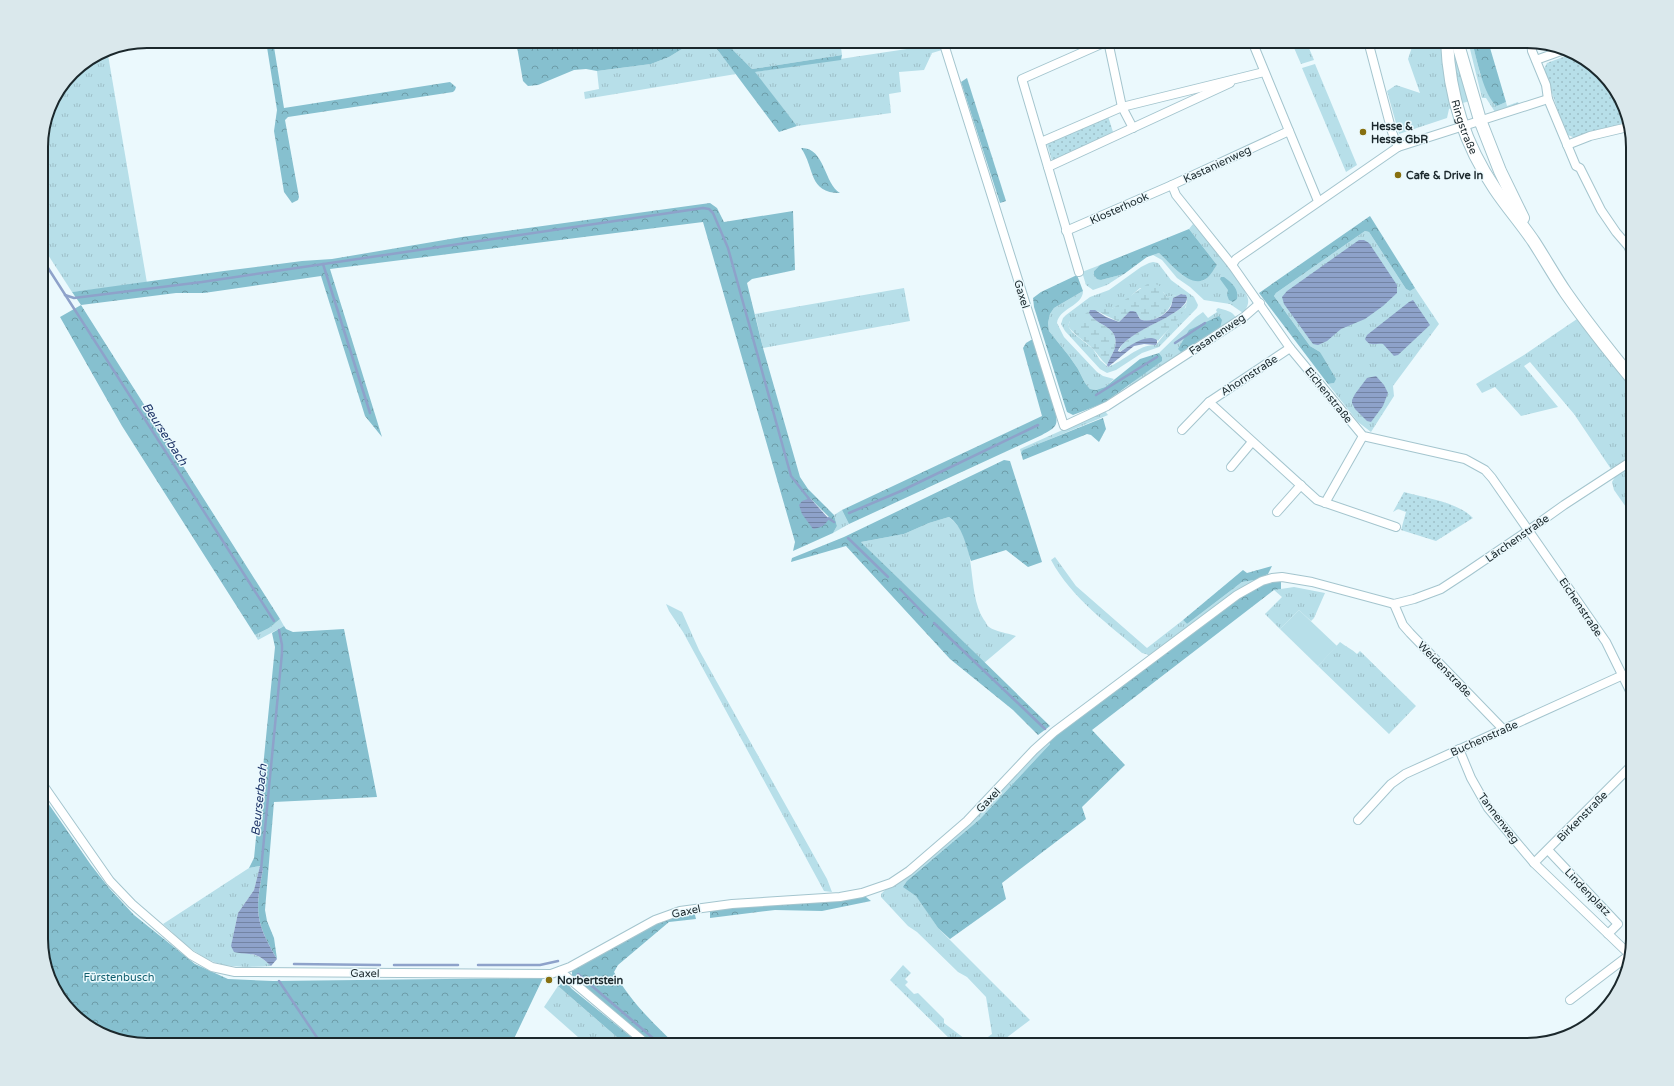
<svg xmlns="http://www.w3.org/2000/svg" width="1674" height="1086" font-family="'Varela Round',sans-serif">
<defs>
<pattern id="grass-tufts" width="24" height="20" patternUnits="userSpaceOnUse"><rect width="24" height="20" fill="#b7dfe9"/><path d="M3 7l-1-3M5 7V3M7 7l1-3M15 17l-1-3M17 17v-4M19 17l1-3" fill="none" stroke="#9dbfc8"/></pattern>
<pattern id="forest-crowns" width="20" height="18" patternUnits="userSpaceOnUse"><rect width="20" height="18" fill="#86c0cf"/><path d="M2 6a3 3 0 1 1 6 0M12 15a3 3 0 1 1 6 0" fill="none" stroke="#6d9ca8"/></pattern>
<pattern id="wetland-marsh" width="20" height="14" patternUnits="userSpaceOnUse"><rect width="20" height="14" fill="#b7dfe9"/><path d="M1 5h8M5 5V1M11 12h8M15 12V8" fill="none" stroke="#9dbfc8"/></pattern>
<pattern id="park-dots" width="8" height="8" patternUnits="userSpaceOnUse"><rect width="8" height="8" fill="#b7dfe9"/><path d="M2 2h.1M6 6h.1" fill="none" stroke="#9dbfc8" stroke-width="1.8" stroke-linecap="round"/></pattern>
<pattern id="water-rules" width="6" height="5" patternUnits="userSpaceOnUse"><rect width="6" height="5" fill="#8ea2ca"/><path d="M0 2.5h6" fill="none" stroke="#7384a4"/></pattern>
</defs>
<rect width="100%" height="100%" fill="#ebf9fd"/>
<g fill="url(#grass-tufts)" fill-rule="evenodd">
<path d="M695 41H711L736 74 585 99 584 92 599 89 597 71 651 64 669 57Z"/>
<path d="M730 41H840L842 55 752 69 730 47Z"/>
<path d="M1291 41H1306L1314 60 1301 64Z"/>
<path d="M1414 41H1444L1454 106 1449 109 1447 118 1399 134 1387 91 1396 85 1420 93 1408 59Z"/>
<path d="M1468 41H1472L1480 74 1497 106 1506 102 1507 106 1518 102 1520 106 1495 112 1486 98H1482Z"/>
<path d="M940 44 942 50 932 53 924 70 899 72 901 92 889 94 891 113 797 126 754 72Z"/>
<path d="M1452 44 1470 101 1459 104Z"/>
<path d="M107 49 147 283 72 292 41 244V140L49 106 72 72Z"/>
<path d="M1315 64 1357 165 1346 172 1302 68Z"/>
<path d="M1193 224C1205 238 1244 282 1248 299 1249 305 1246 309 1243 313L1230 304 1204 300 1190 287 1177 278 1162 260 1153 255 1159 253C1167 260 1191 283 1201 281 1208 280 1213 270 1217 265L1189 229Z"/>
<path d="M1365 231 1369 232 1406 289 1410 291 1415 288 1439 324 1393 386 1394 396 1371 432 1358 422 1328 384 1334 383 1320 352 1310 346 1274 296 1276 293Z"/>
<path d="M1153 262 1158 263 1171 280 1194 297 1198 305 1197 308 1159 347 1142 353 1116 370 1107 373 1100 369 1065 331 1061 324 1063 318 1066 315 1090 297 1109 290 1141 267 1149 263ZM1140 288 1163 292 1167 297 1183 294 1187 298 1186 307 1156 345C1139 344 1124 361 1108 367L1100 360 1093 349 1072 332 1068 326 1070 321H1083L1100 309H1112L1124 302Z"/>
<path d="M1100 265 1094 271 1101 280 1124 274 1107 285 1093 290 1086 285 1082 272Z"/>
<path d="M904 288 910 321 763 348 755 314Z"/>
<path d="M1083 291C1083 306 1059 308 1057 323L1064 337 1097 372 1103 376 1114 379 1105 387 1096 390 1090 389 1085 383 1078 369 1069 356 1049 331 1048 323 1050 314 1054 308Z"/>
<path d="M1218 308C1225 310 1233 311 1236 318L1108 403H1104L1125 389 1162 357 1159 353 1196 317 1203 312 1208 318 1217 312 1216 310Z"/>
<path d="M1577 319 1633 388V454L1611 469 1574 414 1530 362 1524 366 1558 407 1521 416 1495 387 1482 393 1476 384 1524 355Z"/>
<path d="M1105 411 1108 415 1024 450 1021 453 1020 449Z"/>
<path d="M1633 465V517L1614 490 1612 482 1615 477Z"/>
<path d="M842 510 849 524 833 533 837 526 834 515Z"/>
<path d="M949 517C980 541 965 590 984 620 986 622 987 626 989 627 996 632 1008 633 1016 636L984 663 861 542 904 534 929 523Z"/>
<path d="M1055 557 1076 586 1147 648 1183 620 1187 624 1242 582 1255 580 1268 574V578L1189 626 1149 655 1142 653C1110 625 1072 599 1051 560Z"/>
<path d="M1294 587 1325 593 1314 618 1311 621 1299 610 1280 629 1265 614 1282 597 1274 590Z"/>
<path d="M666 604 682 612 699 650 827 879 832 892 824 891 683 632 669 611Z"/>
<path d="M280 619 284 626 258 640 255 635 269 628Z"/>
<path d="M1340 642C1346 647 1352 649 1357 654L1360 651 1416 706 1389 734 1318 666Z"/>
<path d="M1049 740 1051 743 980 819 918 872 916 895 938 928 1030 1020 997 1045H977L992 1034 986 997 967 977 958 972 917 932 908 926 881 897V894L887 888 908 876Z"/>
<path d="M260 866 254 890 238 913 232 942 241 953C254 953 262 957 271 966 255 967 237 968 221 964 199 959 180 939 163 924L249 868Z"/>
<path d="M903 965 911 973 905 979 908 982 905 985 914 994 918 993 944 1019V1023L973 1045H956L890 980Z"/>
<path d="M558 986 626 1045H587L544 1007Z"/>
</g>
<g fill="url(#forest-crowns)" fill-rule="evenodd">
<path d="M266 41H273L284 108 450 82 456 87 455 90 453 92 288 117 285 120 299 197 298 200 292 203 284 192 274 131 277 110Z"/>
<path d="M516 41H695L669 57 651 64 597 71 586 69 574 70 538 85 528 86 523 81Z"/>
<path d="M711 41H730V47L752 69 842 55 841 60 755 72 797 126 779 132Z"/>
<path d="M1472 41H1488L1506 102 1497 106C1484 97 1476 57 1472 41Z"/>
<path d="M967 78 1006 201 1000 203 961 82Z"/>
<path d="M801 148C825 147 824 184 840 193 808 193 815 168 801 148Z"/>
<path d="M710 203 717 208 724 222 793 211 795 270 752 279 747 283 763 348 800 477 808 489 834 515 837 526 833 533 793 551 795 542 703 222 330 269 382 437 365 416 321 276 204 293H176L81 305 280 619 269 628 255 635 122 426 60 317 81 305 72 292 224 271 302 261 332 259 462 237ZM810 498 829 517 813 529Z"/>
<path d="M1370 216 1415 288 1410 291 1406 289 1369 232 1365 231 1276 293 1274 296 1310 346 1320 352 1336 379 1334 383 1328 384 1259 293Z"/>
<path d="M1189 229 1217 265C1214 269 1211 275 1207 278 1191 291 1170 262 1159 253L1147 257 1124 274 1101 280 1097 279 1094 275V271L1100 265Z"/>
<path d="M1077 275 1083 291 1054 308 1050 314 1048 323 1049 331 1069 356 1078 369 1085 383 1090 389 1096 390 1105 387 1140 359 1159 353 1162 357V361L1104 403 1073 415 1067 412 1065 406 1034 307 1033 298 1041 292Z"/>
<path d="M1221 277H1224C1232 283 1239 289 1237 299L1233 302 1229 300 1227 295 1228 290 1220 279Z"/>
<path d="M1219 316 1222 320 1220 328 1181 352 1178 349 1189 330Z"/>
<path d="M1031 340H1035C1039 354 1060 414 1056 424 1054 429 1047 432 1042 435L849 524 842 510 1042 416 1023 348 1026 343Z"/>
<path d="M1103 418 1106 429 1099 442 1091 435 1087 434 1023 460 1021 453 1023 450Z"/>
<path d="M1004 460 1010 461 1042 562 1028 567 1006 550 971 561C966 545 963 527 949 517L929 523 904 534 861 542 1050 726 1038 735 1013 710 950 659 846 546 791 562 792 558 844 537Z"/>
<path d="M1272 566 1268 574 1255 580 1242 582 1187 624 1183 620 1243 570 1247 573Z"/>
<path d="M1281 580V589L1274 590 1092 730 1125 765 1082 807 1086 819 1002 883 1006 899 950 939 938 928 916 896 903 887 907 881 980 819 1050 744 1049 740 1249 591 1274 581Z"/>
<path d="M284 626 286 629 293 632 344 629 377 797 274 802 265 910 267 921 274 938 277 959C255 921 255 912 263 869L260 866 249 868 254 858 275 647 272 633Z"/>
<path d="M41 793 91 865 109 888 134 915 195 964 228 979 273 981 543 978 511 1045H147L88 1027 55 992 41 946Z"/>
<path d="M863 897H866L871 901 822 911 775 910 710 918V909Z"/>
<path d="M694 911 696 919 669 922 618 965 614 972C630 1001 653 1023 676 1045H651L572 977V971L664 920Z"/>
<path d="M563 979 572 989 641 1045H626L558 986Z"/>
</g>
<g fill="url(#wetland-marsh)">
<path d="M1150 282 1160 286 1163 292 1167 297 1181 294 1173 298C1171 312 1158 320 1145 321L1140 319 1139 316 1127 314 1119 322 1093 309H1112Z"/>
<path d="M1187 302C1184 317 1167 330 1158 341L1157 340 1135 343 1119 352C1121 333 1175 319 1187 302Z"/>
<path d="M1090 310 1089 313C1097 327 1120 325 1115 348 1113 354 1109 359 1107 365 1101 360 1097 353 1092 348 1084 340 1074 335 1068 326L1070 321H1083L1085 314Z"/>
</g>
<g fill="url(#park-dots)">
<path d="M1571 54 1586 59 1619 94 1626 122 1575 138 1568 135 1558 111 1544 69 1547 63Z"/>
<path d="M1108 116 1113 132 1052 161 1047 144Z"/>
<path d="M1404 492C1425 498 1458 502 1473 518L1436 541 1401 530 1406 512 1398 509 1393 512Z"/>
</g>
<path fill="#b7dfe9" d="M1299 610 1337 646 1318 666 1280 629Z"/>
<g fill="url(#water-rules)">
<path d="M1359 240H1364L1369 243 1397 285V293L1383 306 1365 319 1341 329 1327 341 1318 345 1313 344 1284 304 1282 297 1287 291Z"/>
<path d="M1181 294 1186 295 1187 298C1186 316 1128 329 1118 351L1120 352C1129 346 1147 333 1157 340V343L1156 345 1144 344 1134 346 1108 367 1107 365C1109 359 1113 354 1115 348 1120 325 1097 327 1089 313L1090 310H1095L1106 317 1119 322 1130 311H1133L1136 312 1140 319C1149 324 1165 316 1170 308 1172 305 1172 302 1173 298Z"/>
<path d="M1413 300 1430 325 1398 355 1394 356 1383 344C1374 343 1370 347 1365 339L1367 335 1409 302Z"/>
<path d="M1376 376 1384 385 1388 393 1383 406 1371 422 1367 421 1355 409 1352 403V400L1355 394 1367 378Z"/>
<path d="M810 498 829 519C825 525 821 528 813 529L802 514 799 505 802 501Z"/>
<path d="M260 866 263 869C255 912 255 921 277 959L271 966C255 950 252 956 234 952L231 946 238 913 254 890Z"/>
</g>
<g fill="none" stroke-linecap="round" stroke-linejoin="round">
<g stroke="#8ea2ca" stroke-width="2.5">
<path d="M41 257 274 621"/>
<path d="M323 264 370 413"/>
<path d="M65 295 74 298 202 282 703 208 709 209 713 213 728 248 791 476 810 500"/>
<path d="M1175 343 1205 323"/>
<path d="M1096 395 1157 357"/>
<path d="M849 513 901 491 1038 425"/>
<path d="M828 518 834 522"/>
<path d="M848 538 888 577"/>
<path d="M900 589 925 615"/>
<path d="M934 623 1045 729"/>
<path d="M261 870 282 653V645L279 630"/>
<path d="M294 964 380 965"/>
<path d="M394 965H458"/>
<path d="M478 965H540L558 961"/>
<path d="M578 974 661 1045"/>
<path d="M279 981 322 1045"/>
</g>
<g stroke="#a4c5ce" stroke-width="10">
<g id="street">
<path d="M943 41 1064 426 1107 406 1244 317 1260 303"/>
<path d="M1108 41 1122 107 1133 128"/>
<path d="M1252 41 1318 201"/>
<path d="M1368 41 1392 132 1398 147"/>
<path d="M1531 42 1532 51 1546 85 1548 99 1576 166 1580 168 1601 210 1616 232 1628 246 1633 256"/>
<path d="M1536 60 1561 51"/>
<path d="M1548 99 1398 147 1236 259 1232 265 1290 348 1363 436 1465 459 1485 470 1492 478 1606 642 1633 697"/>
<path d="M1041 142 1122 107 1264 72"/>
<path d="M1567 145 1590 136 1628 127"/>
<path d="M1048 167 1230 83"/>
<path d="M1066 231 1172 185"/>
<path d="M1232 265 1176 195 1172 185 1289 131"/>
<path d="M1079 272 1022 79 1108 41"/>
<path d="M1209 402 1317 500 1396 527"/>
<path d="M1182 430 1209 402 1290 348"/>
<path d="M1231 467 1252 442"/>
<path d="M1325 503 1363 436"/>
<path d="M1277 512 1301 485"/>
<path d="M1394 604 1403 625 1410 633 1503 729"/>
<path d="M1459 749 1471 778 1488 808 1508 832 1534 863 1629 954"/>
<path d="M41 782 110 881 132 904 191 955 212 967 235 972H248L551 974 570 967 655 920 680 911 732 904 840 897 862 893 891 883 909 871 967 821 1034 750 1054 732 1237 595 1262 581 1272 578 1282 577 1312 582 1394 604 1414 599 1441 589 1467 572 1529 530 1564 505 1633 460"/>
<path d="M1358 820 1391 784 1405 774 1623 675"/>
<path d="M1548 850 1618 924 1608 934"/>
<path d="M1534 863 1633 764"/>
<path d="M560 971 648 1045"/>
<path d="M1570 1000 1628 956"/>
</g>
</g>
<g stroke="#a4c5ce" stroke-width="14">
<g id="secondary">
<path id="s1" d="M1447 41C1449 94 1465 145 1495 189 1507 207 1522 224 1534 242 1545 259 1555 277 1566 293 1587 323 1610 352 1633 380"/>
<path d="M1457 41 1480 120 1500 171 1523 218"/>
</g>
</g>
<use href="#street" stroke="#fff" stroke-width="8"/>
<use href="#secondary" stroke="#fff" stroke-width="12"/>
</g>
<g fill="#877010" stroke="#ebf9fd" stroke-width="1.5">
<circle cx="1363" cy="132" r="4"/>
<circle cx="1398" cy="175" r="4"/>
<circle cx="549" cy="980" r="4"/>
</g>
<g text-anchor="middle" stroke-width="3" stroke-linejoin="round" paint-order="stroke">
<g font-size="11" font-weight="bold" fill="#1b282c" stroke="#ebf9fd" text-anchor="start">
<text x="1371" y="130">Hesse &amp;<tspan x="1371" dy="13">Hesse GbR</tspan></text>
<text x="1406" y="179">Cafe &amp; Drive In</text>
<text x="557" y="984">Norbertstein</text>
</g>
<g font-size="11" fill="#1b282c" stroke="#ebf9fd">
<text dy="4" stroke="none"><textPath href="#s1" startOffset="88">Ringstraße</textPath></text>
<text transform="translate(1217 164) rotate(-25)" y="4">Kastanienweg</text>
<text transform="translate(1119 208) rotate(-24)" y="4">Klosterhook</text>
<text transform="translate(1022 294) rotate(73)" y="4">Gaxel</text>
<text transform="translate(1217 334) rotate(-34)" y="4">Fasanenweg</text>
<text transform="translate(1249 375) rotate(-33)" y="4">Ahornstraße</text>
<text transform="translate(1329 395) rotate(51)" y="4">Eichenstraße</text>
<text transform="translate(1517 538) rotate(-35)" y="4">Lärchenstraße</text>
<text transform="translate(1581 607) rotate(56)" y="4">Eichenstraße</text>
<text transform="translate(1445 669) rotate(46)" y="4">Weidenstraße</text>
<text transform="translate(1484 738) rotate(-24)" y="4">Buchenstraße</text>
<text transform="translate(988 800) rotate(-46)" y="4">Gaxel</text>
<text transform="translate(1582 816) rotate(-45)" y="4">Birkenstraße</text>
<text transform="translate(1499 818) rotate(53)" y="4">Tannenweg</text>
<text transform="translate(1588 892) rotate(46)" y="4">Lindenplatz</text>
<text transform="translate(686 911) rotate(-12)" y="4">Gaxel</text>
<text transform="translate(365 973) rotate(1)" y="4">Gaxel</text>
</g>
<g font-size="11" fill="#0f5e6e" stroke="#ebf9fd">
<text x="119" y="981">Fürstenbusch</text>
</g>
<g font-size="12" font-style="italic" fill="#1f3669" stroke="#ebf9fd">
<text transform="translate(165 434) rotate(57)" y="4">Beurserbach</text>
<text transform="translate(259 800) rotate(-84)" y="4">Beurserbach</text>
</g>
</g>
<path d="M0 0H1674V1086H0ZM147 48H1527A99 99 0 0 1 1626 147V939A99 99 0 0 1 1527 1038H147A99 99 0 0 1 48 939V147A99 99 0 0 1 147 48Z" fill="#dae8ec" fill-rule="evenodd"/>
<path fill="none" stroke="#1b282c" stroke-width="2" d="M147 48H1527A99 99 0 0 1 1626 147V939A99 99 0 0 1 1527 1038H147A99 99 0 0 1 48 939V147A99 99 0 0 1 147 48Z"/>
</svg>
